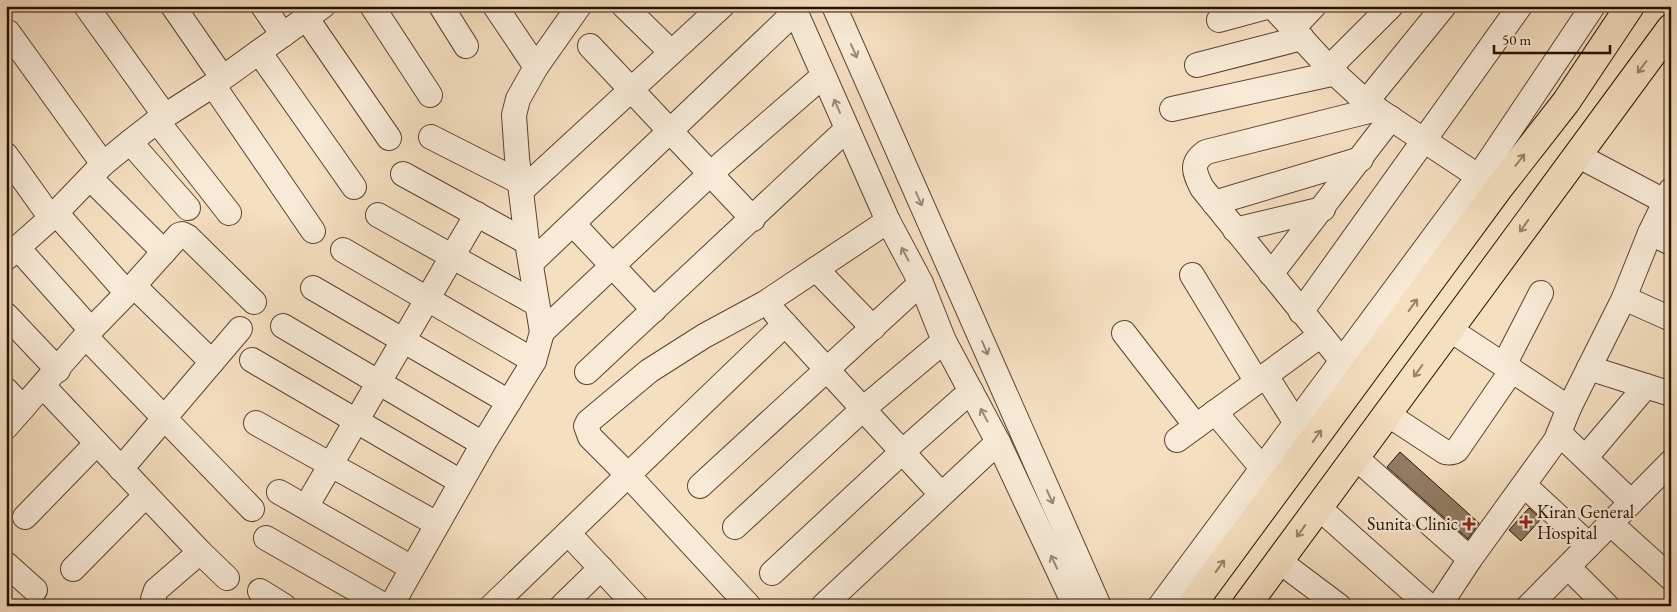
<svg xmlns="http://www.w3.org/2000/svg" width="1677" height="612" font-family="'EB Garamond',serif">
<rect width="100%" height="100%" fill="#f5dfc1"/>
<filter id="stains"><feTurbulence type="fractalNoise" baseFrequency=".004" numOctaves="4"/><feColorMatrix values="0 0 0 0 .2 0 0 0 0 .09 0 0 0 0 .02 0 0 0 .5 -.17"/></filter>
<radialGradient id="worn" r=".72"><stop offset=".6" stop-color="#630" stop-opacity="0"/><stop offset="1" stop-color="#630" stop-opacity=".3"/></radialGradient>
<g fill="#927c64" stroke="#271100">
<path d="M1400 452 1479 523 1468 539 1387 467Z"/>
<path d="M1529 508 1541 519 1521 541 1509 530Z"/>
</g>
<g fill="none" stroke-linecap="round" stroke-linejoin="round">
<g stroke="#5a4430" stroke-width="26">
<g id="minor">
<path d="M86 6 165 116"/>
<path d="M173 6 222 77"/>
<path d="M263 6 283 35"/>
<path d="M372 6 430 95"/>
<path d="M441 6 466 46"/>
<path d="M495 6 536 67"/>
<path d="M624 6 671 52"/>
<path d="M793 6 888 221 921 283 944 341 998 442 1075 606"/>
<path d="M834 6 1099 606"/>
<path d="M1272 6 1329 68 1366 102 1490 184"/>
<path d="M307 19 389 138"/>
<path d="M1219 20 1270 6"/>
<path d="M1293 28 1314 6"/>
<path d="M8 32 103 164"/>
<path d="M590 46 753 219"/>
<path d="M259 52 354 187"/>
<path d="M1197 65 1302 38"/>
<path d="M1329 68 1391 6"/>
<path d="M213 85 313 231"/>
<path d="M1366 102 1444 6"/>
<path d="M1172 109 1336 73"/>
<path d="M157 121 229 213"/>
<path d="M431 137 520 182"/>
<path d="M130 142 188 208"/>
<path d="M6 155 51 218"/>
<path d="M1577 155 1666 202"/>
<path d="M403 174 527 242"/>
<path d="M90 178 164 252"/>
<path d="M521 191 722 6"/>
<path d="M1214 203 1361 159"/>
<path d="M56 213 127 293"/>
<path d="M378 215 537 304"/>
<path d="M573 224 654 310"/>
<path d="M1235 230 1323 209"/>
<path d="M1650 233 1671 243"/>
<path d="M18 248 91 330"/>
<path d="M343 250 534 361"/>
<path d="M6 258 51 218 103 164 130 142 157 121 213 85 323 6"/>
<path d="M531 263 795 12"/>
<path d="M816 269 873 328"/>
<path d="M1271 274 1391 118"/>
<path d="M1192 275 1257 382"/>
<path d="M134 286 212 362"/>
<path d="M313 288 509 402"/>
<path d="M1624 298 1671 319"/>
<path d="M1301 312 1520 6"/>
<path d="M775 313 941 494"/>
<path d="M6 315 58 370"/>
<path d="M283 326 483 444"/>
<path d="M1449 329 1569 408"/>
<path d="M542 332 710 174 823 76"/>
<path d="M1124 333 1196 426"/>
<path d="M86 337 252 509"/>
<path d="M252 360 461 482"/>
<path d="M1342 361 1202 188C1194 172 1190 163 1206 152L1377 109"/>
<path d="M1504 365 1541 293"/>
<path d="M1589 368 1671 394"/>
<path d="M587 372 847 129"/>
<path d="M1266 376 1296 423"/>
<path d="M43 386 200 552 227 578"/>
<path d="M6 390 23 408"/>
<path d="M1215 412 1262 468"/>
<path d="M1387 414 1445 452C1450 453 1453 453 1457 450L1512 370"/>
<path d="M256 423 437 524"/>
<path d="M6 427 91 330 127 293 179 235 182 234 188 237 254 302"/>
<path d="M1559 433 1631 502"/>
<path d="M1177 440 1321 335"/>
<path d="M1355 457 1470 559"/>
<path d="M1586 457 1646 386"/>
<path d="M121 469 240 329"/>
<path d="M1524 485 1589 545"/>
<path d="M700 486 921 283"/>
<path d="M279 492 412 568"/>
<path d="M306 507 477 214"/>
<path d="M1318 507 1429 606"/>
<path d="M25 517 97 443"/>
<path d="M1610 523 1671 578"/>
<path d="M735 527 863 409 944 341"/>
<path d="M568 533 636 606"/>
<path d="M266 538 385 606"/>
<path d="M1279 561 1339 606"/>
<path d="M6 564 35 590"/>
<path d="M1568 567 1607 606"/>
<path d="M73 569 146 495"/>
<path d="M772 573 902 452 971 391"/>
<path d="M260 591 284 606"/>
<path d="M156 606 153 599 156 590 200 552"/>
<path d="M391 606 483 444 534 361 542 332 527 242 517 158 514 115 518 99 536 67 579 6"/>
<path d="M492 606 785 324"/>
<path d="M562 606 601 568"/>
<path d="M749 606 628 475 590 437 586 426 588 422 649 371 704 336 765 303 888 221"/>
<path d="M823 606 998 442"/>
<path d="M1160 606 1479 176 1593 6"/>
<path d="M1439 606 1470 559 1556 440 1569 408 1624 298 1650 233 1671 190"/>
<path d="M1529 606 1671 462"/>
</g>
</g>
<g stroke="#271100" stroke-width="30">
<g id="major">
<path d="M1191 606 1498 189 1566 102 1630 6"/>
<path d="M1246 606 1671 28"/>
</g>
</g>
<use href="#minor" stroke="#f8ead7" stroke-width="24"/>
<use href="#major" stroke="#f5dfc1" stroke-width="28"/>
</g>
<defs><path id="oneway-shaft" d="M-6 0H5M1.5-3L5.5 0L1.5 3" fill="none" stroke-width="1.6" stroke-linecap="round" stroke-linejoin="round" transform="scale(1.25)"/></defs>
<g stroke="#9a8876">
<use href="#oneway-shaft" transform="translate(854 51) rotate(66)"/>
<use href="#oneway-shaft" transform="translate(837 106) rotate(-114)"/>
<use href="#oneway-shaft" transform="translate(919 199) rotate(66)"/>
<use href="#oneway-shaft" transform="translate(905 254) rotate(-118)"/>
<use href="#oneway-shaft" transform="translate(985 348) rotate(66)"/>
<use href="#oneway-shaft" transform="translate(984 415) rotate(-118)"/>
<use href="#oneway-shaft" transform="translate(1050 497) rotate(66)"/>
<use href="#oneway-shaft" transform="translate(1054 562) rotate(-115)"/>
</g>
<g stroke="#98826a">
<use href="#oneway-shaft" transform="translate(1642 67) rotate(127)"/>
<use href="#oneway-shaft" transform="translate(1520 160) rotate(-52)"/>
<use href="#oneway-shaft" transform="translate(1524 226) rotate(126)"/>
<use href="#oneway-shaft" transform="translate(1413 305) rotate(-54)"/>
<use href="#oneway-shaft" transform="translate(1418 371) rotate(126)"/>
<use href="#oneway-shaft" transform="translate(1317 436) rotate(-54)"/>
<use href="#oneway-shaft" transform="translate(1301 531) rotate(126)"/>
<use href="#oneway-shaft" transform="translate(1220 566) rotate(-54)"/>
</g>
<g fill="#8f2418" stroke="#f8ead7" stroke-width="2">
<path d="M1523.5 514.5h5v5h5v5h-5v5h-5v-5h-5v-5h5z"/>
<path d="M1466.5 516.5h5v5h5v5h-5v5h-5v-5h-5v-5h5z"/>
</g>
<g text-anchor="middle" stroke-width="4.5" stroke-linejoin="round" paint-order="stroke">
<g font-size="18" fill="#271100" stroke="#f8ead7" text-anchor="start">
<text x="1537" y="518">Kiran General<tspan x="1537" dy="21">Hospital</tspan></text>
<text x="1458" y="530" text-anchor="end">Sunita Clinic</text>
</g>
</g>
<rect width="1677" height="612" fill="none" stroke="#f5dfc1" stroke-width="25"/>
<rect x="8" y="8" width="1662" height="597" fill="none" stroke="#271100" stroke-width="2.5"/>
<rect x="12" y="12" width="1652" height="587" fill="none" stroke="#271100"/>
<path d="M1494 45v8h116v-8" fill="none" stroke="#271100" stroke-width="2.5"/>
<text x="1502" y="45" font-size="15" fill="#271100" stroke="#f8ead7" stroke-width="4" paint-order="stroke">50 m</text>
<rect width="100%" height="100%" filter="url(#stains)"/>
<rect width="100%" height="100%" fill="url(#worn)"/>
</svg>
